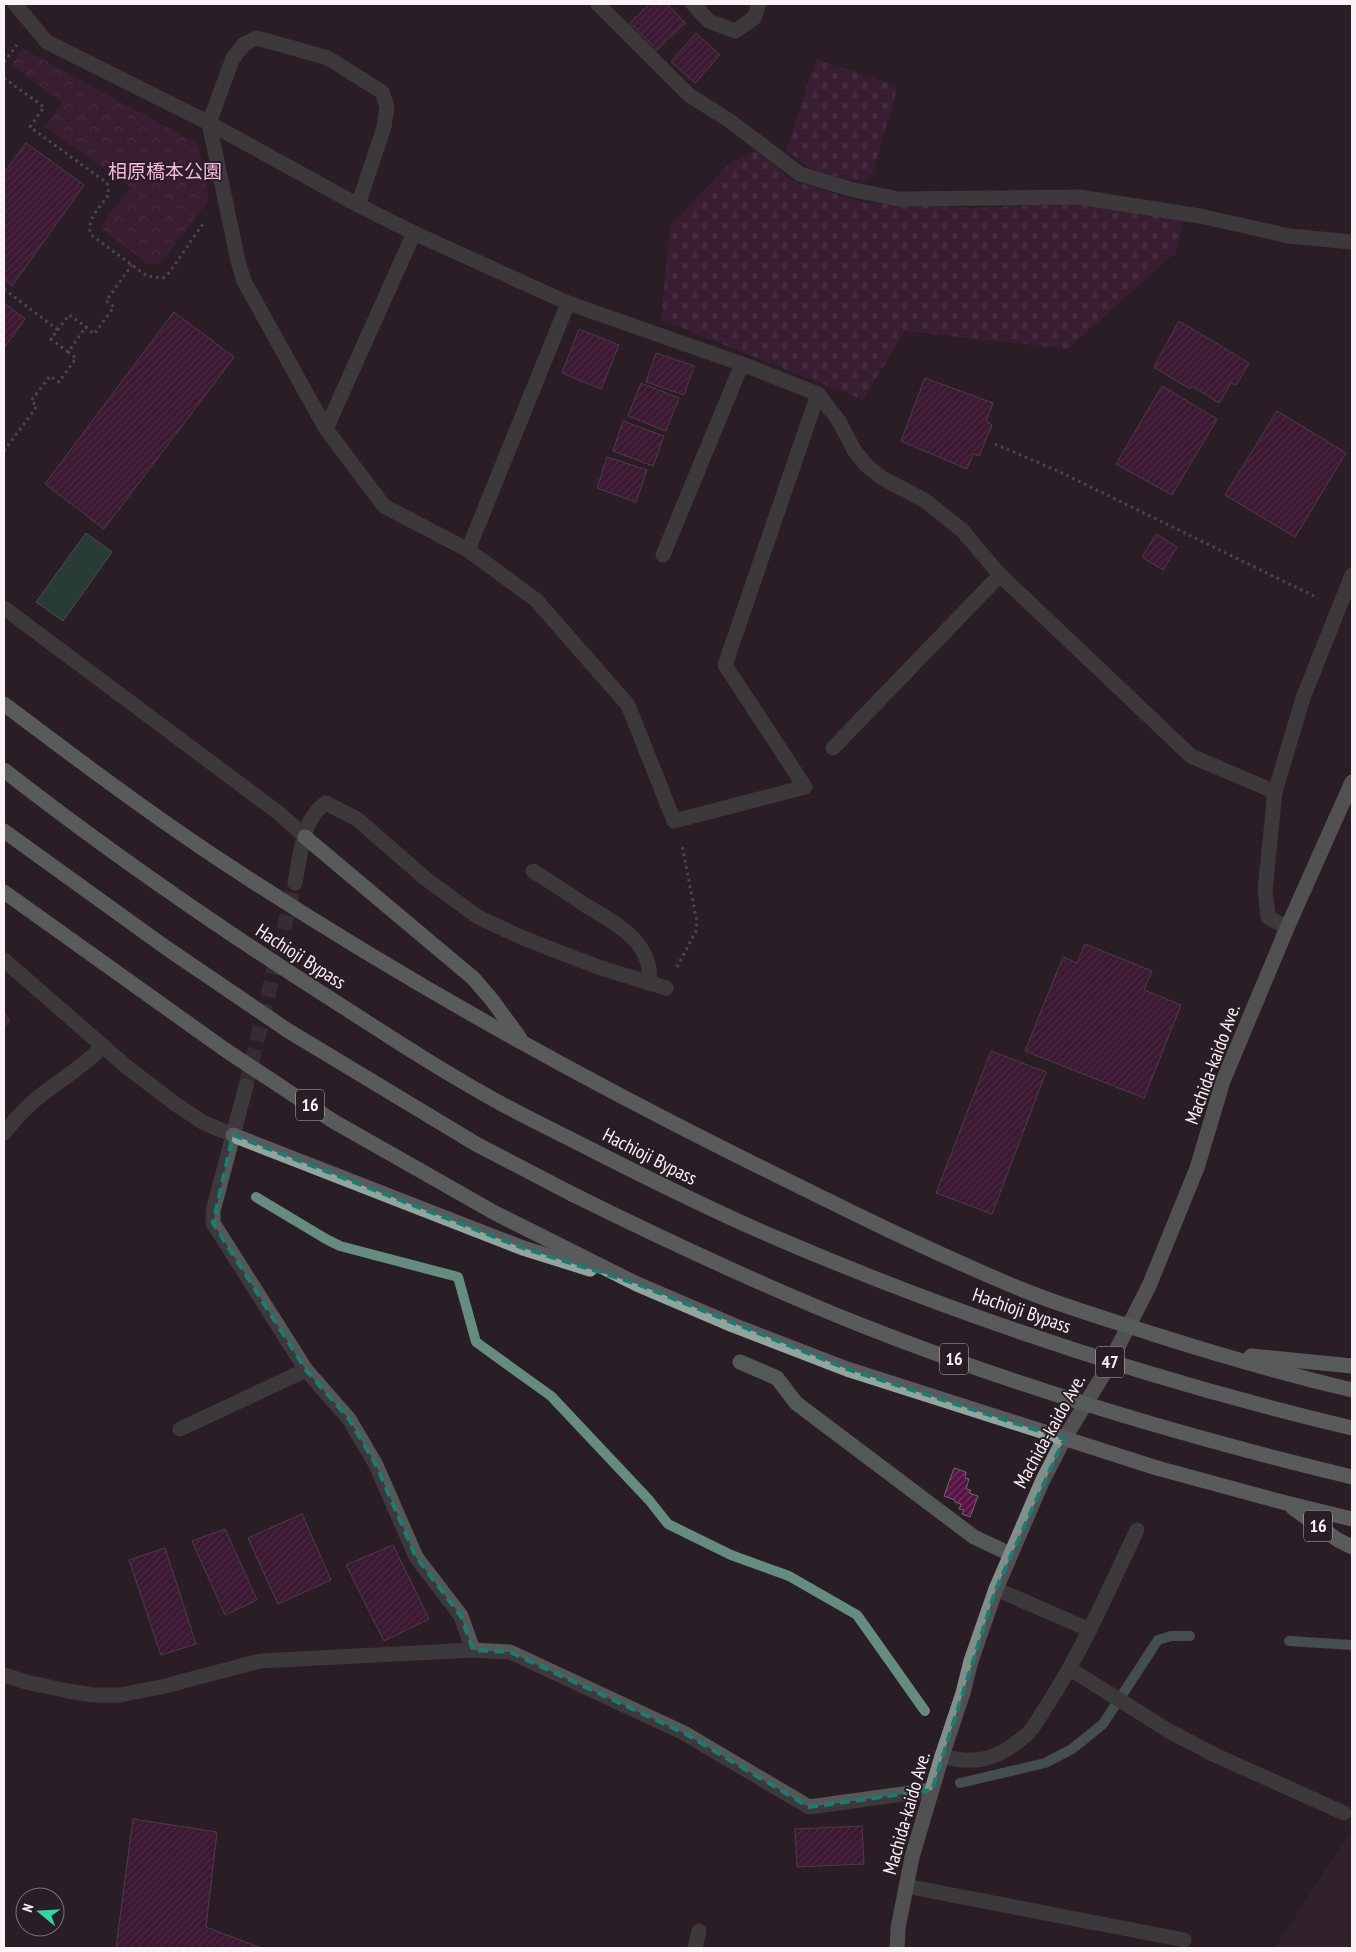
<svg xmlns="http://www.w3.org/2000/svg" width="1356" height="1952" font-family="'PT Sans Narrow','Noto Sans JP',sans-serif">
<defs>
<pattern id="cemetery-stones" width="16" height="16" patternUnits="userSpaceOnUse" patternTransform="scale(1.25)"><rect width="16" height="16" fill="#4c1f3e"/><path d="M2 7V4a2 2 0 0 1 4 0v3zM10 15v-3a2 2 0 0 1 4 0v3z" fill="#67405b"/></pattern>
<pattern id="park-crowns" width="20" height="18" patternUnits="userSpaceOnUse" patternTransform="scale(1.25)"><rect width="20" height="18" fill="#4c1f3e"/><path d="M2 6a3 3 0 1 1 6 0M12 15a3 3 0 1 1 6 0" fill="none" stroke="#67405b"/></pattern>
<pattern id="building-hatch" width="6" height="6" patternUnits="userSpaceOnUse" patternTransform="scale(1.25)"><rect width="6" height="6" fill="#561343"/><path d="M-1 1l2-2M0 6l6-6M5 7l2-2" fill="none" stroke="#6f365f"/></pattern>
</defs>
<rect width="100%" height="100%" fill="#2a1e26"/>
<path fill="#392732" d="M1352 1829V1948H1275Z"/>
<g fill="url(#cemetery-stones)">
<path d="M816 59 898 86 872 175 864 183 818 172 786 151Z"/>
<path d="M758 150 790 180 866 203 977 208 1079 203 1184 220 1176 252 1068 349 905 331 863 400 661 320 670 227 731 162Z"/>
</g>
<path fill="url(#park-crowns)" d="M22 48 198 144 209 200 161 263 148 264 104 231 102 225 130 187 45 127 62 102 11 65Z"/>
<path fill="#265f4d" stroke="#668b80" d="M86 533 112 552 63 621 36 602Z"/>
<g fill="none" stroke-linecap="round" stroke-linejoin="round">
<g stroke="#668b80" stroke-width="10">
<path d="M256 1197 326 1239 340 1246 458 1277 476 1342 551 1396 649 1500 668 1524 731 1555 789 1576 857 1615 925 1711"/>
<path d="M1289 1641 1352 1645"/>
<path d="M960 1783 1045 1763 1072 1749 1103 1724 1158 1640 1171 1636H1190"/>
</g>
</g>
<g fill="url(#building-hatch)" stroke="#74656d">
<path d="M649 4H667L685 23 657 50 630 23Z"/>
<path d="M696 33 720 55 695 83 671 62Z"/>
<path d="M26 143 84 185 12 286 4 279V173Z"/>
<path d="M4 303 25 319 4 348Z"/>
<path d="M174 312 234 357 104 529 45 484Z"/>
<path d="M1179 321 1249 363 1236 385 1231 383 1219 403 1192 386 1190 389 1154 367Z"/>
<path d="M579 329 619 345 601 389 562 373Z"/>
<path d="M656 353 694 366 684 395 646 382Z"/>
<path d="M925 378 993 403 986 421 992 425 979 456 973 454 967 469 901 441Z"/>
<path d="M641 383 679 398 666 431 628 416Z"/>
<path d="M1162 386 1217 419 1172 495 1116 464Z"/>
<path d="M1277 411 1346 453 1295 537 1225 495Z"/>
<path d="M623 421 664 436 653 466 613 451Z"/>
<path d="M607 457 647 470 636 502 597 488Z"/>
<path d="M1156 534 1177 547 1163 570 1142 557Z"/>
<path d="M1085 944 1152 971 1144 990 1181 1005 1144 1098 1025 1051 1063 957 1077 963Z"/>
<path d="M4 1013 10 1021 4 1026Z"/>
<path d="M991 1051 1046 1072 992 1214 936 1193Z"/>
<path d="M954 1468 966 1472 965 1478 969 1479 966 1489 971 1490 969 1493 978 1496 970 1517 962 1514 964 1510 959 1509 961 1504 955 1502V1500L944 1496Z"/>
<path d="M302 1514 331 1580 278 1604 248 1538Z"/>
<path d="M225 1529 257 1600 225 1615 192 1541Z"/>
<path d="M393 1545 429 1619 384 1641 346 1565Z"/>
<path d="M165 1548 196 1644 161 1655 129 1560Z"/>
<path d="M133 1819 217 1832 206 1927 261 1948H116Z"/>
<path d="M862 1826 864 1864 797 1867 795 1829Z"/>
</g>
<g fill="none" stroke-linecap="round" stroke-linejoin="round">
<path stroke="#493e45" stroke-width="15" stroke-dasharray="15 8" stroke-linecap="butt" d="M246 1086 295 883"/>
<g stroke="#81767d" stroke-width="3" stroke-dasharray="2.5 4" stroke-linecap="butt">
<path d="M4 62 17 45"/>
<path d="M4 78 44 107 30 127 107 183 109 194C101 206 85 221 91 235L147 276 163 278 169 273 205 221"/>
<path d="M4 289 58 330"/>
<path d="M68 352 51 339 69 315 86 327"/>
<path d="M995 444 1060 472 1318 598"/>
<path d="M4 451 37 406 31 401 50 376 59 382 76 358 68 352 86 327 94 334 114 307 106 301 132 265"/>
<path d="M677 967 696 931 697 922 682 845"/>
</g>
<g stroke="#525956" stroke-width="15">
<path d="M15 4 47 42 209 123 358 205 414 233 568 303 742 364 818 394 839 421 854 450 866 465 882 478 924 500 962 530 1000 575 1191 756 1275 792"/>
<path d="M598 4 689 95 730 121 800 174 850 189 899 199 1079 197 1200 216 1289 236 1352 242"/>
<path d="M693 4 709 21 735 31 754 18 759 4"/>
<path d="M358 205 384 127 387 107 382 92 328 58 257 38 244 44 233 58 209 123 238 261 244 281 326 429 384 506 468 550 536 600 628 705 674 821 805 787 725 665 818 394"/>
<path d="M326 429 414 233"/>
<path d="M468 550 568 303"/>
<path d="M663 555 742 364"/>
<path d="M4 608 280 814 305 837"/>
<path d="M833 748 1000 575"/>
<path d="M533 871C550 882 568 893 585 905 615 923 654 942 649 983"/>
<path d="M295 883C300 858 302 818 326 803L357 819 426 879 478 917 523 938 598 967 666 988"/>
<path d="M1287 928 1268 917 1265 890 1275 792 1303 698 1352 575"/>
<path d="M4 960 127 1067 174 1103 204 1123 233 1135"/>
<path d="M246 1086 213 1211V1223L306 1370 349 1419 376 1465 416 1557 461 1616 473 1650"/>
<path d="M4 1133C16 1118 30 1103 45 1092 66 1076 84 1066 103 1046"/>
<path d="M740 1362 777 1378 796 1403 974 1537 1010 1554"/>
<path d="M180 1429 306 1370"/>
<path d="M996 1589 1090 1630"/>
<path d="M1070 1669 1169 1731 1215 1755 1344 1813"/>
<path d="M4 1675 26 1682 68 1691 93 1695H120L165 1686 260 1661 473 1650 510 1652 684 1733 809 1807 932 1790"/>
<path d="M942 1756C978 1766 998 1759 1026 1735 1035 1728 1041 1713 1048 1704 1083 1649 1109 1589 1137 1530"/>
<path d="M906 1886 1184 1940"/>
<path d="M695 1948 699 1931"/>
</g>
<path stroke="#808f89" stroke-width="15" d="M897 1948 898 1928 912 1857 942 1756 963 1693 971 1661 996 1589 1042 1482 1064 1439 1105 1372 1149 1286 1197 1168 1223 1081 1287 928 1352 782"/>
<g stroke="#92a59d" stroke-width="15">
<path d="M4 704C73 756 142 808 214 856 380 966 554 1064 732 1153 828 1201 924 1249 1023 1290 1065 1307 1110 1320 1153 1334 1219 1355 1285 1374 1352 1390"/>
<path d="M4 770C113 855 228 934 345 1008 396 1041 447 1074 500 1103 531 1120 563 1135 594 1151"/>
<path d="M4 831 165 947 287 1030 476 1144 572 1194"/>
<path d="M305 837 473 978 492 1000 519 1037"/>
<path d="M4 892 224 1049 333 1121 495 1213 637 1284 733 1325 847 1369 1157 1468 1286 1503 1352 1519"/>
<path d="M233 1135 523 1248 590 1269"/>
<path d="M1251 1356 1352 1366"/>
<path d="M1293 1508 1338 1540 1352 1547"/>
</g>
<g stroke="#92a59d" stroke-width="15">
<path d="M594 1151C653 1181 713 1211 774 1237 960 1317 1155 1381 1352 1428"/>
<path d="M572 1194C667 1241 763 1286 861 1325 1020 1388 1186 1437 1352 1477"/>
</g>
</g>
<path d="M0 0H1356V1952H0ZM233 1135 523 1248 637 1284 847 1369 1064 1439 996 1589 932 1790 809 1807 684 1733 510 1652 473 1650 461 1616 416 1557 376 1465 349 1419 306 1370 213 1223Z" fill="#2a1e26" fill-opacity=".55" fill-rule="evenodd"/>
<path fill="none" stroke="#1b7c75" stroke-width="4" stroke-dasharray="10 6" stroke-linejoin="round" d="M233 1135 523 1248 637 1284 847 1369 1064 1439 996 1589 932 1790 809 1807 684 1733 510 1652 473 1650 461 1616 416 1557 376 1465 349 1419 306 1370 213 1223Z"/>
<g text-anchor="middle" stroke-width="4" stroke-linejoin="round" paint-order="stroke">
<g fill="#2a1e26" stroke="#bcb2b8" stroke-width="1">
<rect x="296" y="1089.5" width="28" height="31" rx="4"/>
<rect x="940" y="1343.5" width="28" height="31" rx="4"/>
<rect x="1096" y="1346.5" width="28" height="31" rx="4"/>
<rect x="1304" y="1510.5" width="28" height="31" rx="4"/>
</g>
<g font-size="18" font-weight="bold" fill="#fbf2f7">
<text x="310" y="1111">16</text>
<text x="954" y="1365">16</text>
<text x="1110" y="1368">47</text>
<text x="1318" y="1532">16</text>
</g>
<g font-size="19" fill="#f5b8de" stroke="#2a1e26">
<text x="165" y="178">相原橋本公園</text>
</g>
<g font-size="19" fill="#fbf2f7" stroke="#2a1e26">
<text transform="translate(301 956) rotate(33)" y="7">Hachioji Bypass</text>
<text transform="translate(1212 1064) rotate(-70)" y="7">Machida-kaido Ave.</text>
<text transform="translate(650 1156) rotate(27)" y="7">Hachioji Bypass</text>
<text transform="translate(1022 1310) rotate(19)" y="7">Hachioji Bypass</text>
<text transform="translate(1049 1431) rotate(-61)" y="7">Machida-kaido Ave.</text>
<text transform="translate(906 1813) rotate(-74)" y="7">Machida-kaido Ave.</text>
</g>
</g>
<rect width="1356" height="1952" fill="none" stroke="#fbf2f7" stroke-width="10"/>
<g transform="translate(40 1912) rotate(288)"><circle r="24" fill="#2a1e26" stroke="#7e737a"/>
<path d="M0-4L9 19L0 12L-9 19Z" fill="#33d4a8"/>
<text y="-8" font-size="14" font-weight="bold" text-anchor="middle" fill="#fbf2f7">N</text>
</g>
</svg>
